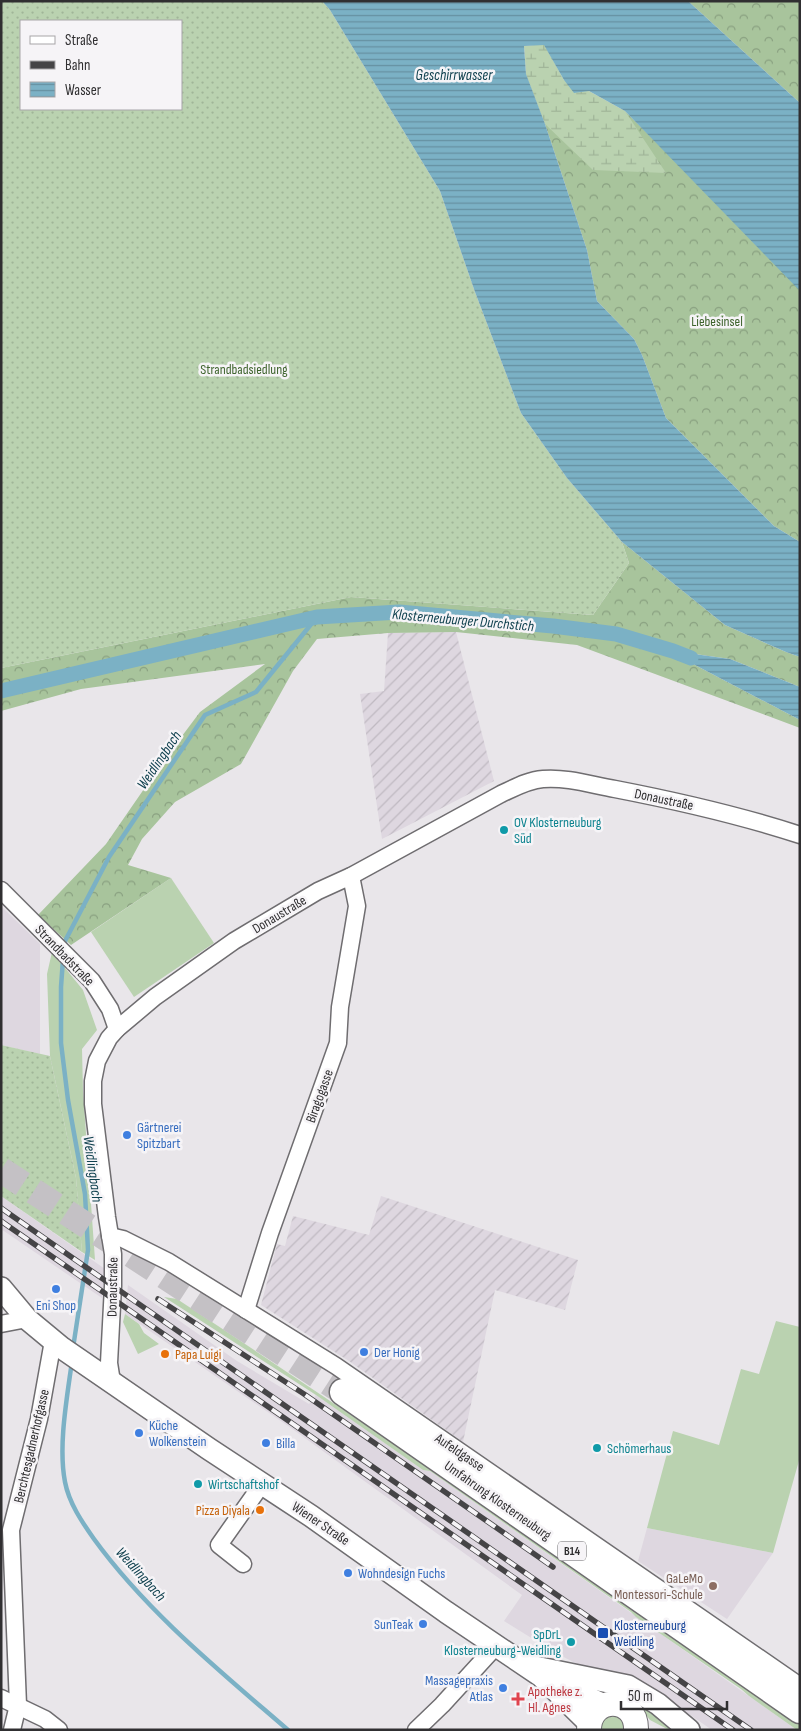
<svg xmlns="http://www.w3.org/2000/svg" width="801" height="1731" font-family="'Sofia Sans Condensed',sans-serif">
<defs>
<pattern id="industrial-furrows" width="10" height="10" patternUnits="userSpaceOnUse" patternTransform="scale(1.25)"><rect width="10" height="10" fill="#ded7e0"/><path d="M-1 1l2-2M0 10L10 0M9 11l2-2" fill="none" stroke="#bfb9c1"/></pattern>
<pattern id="forest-crowns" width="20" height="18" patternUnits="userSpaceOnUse" patternTransform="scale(1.25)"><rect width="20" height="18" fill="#a8c49c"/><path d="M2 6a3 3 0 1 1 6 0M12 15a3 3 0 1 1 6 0" fill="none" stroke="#89a080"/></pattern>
<pattern id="wetland-marsh" width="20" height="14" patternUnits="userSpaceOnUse" patternTransform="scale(1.25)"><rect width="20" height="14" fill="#bad2b0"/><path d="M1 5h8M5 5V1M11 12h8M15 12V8" fill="none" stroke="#a0b598"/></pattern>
<pattern id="garden-dots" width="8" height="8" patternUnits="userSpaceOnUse" patternTransform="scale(1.25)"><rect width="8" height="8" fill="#bad2b0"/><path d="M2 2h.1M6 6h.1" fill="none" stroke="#a0b598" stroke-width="1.8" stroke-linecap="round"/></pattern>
<pattern id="water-rules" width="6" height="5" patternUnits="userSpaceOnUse" patternTransform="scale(1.25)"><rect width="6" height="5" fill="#7bb1c5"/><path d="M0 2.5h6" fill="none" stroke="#6590a1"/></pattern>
</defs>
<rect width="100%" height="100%" fill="#e9e6ea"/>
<g fill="#ded7e0">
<path d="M1 906 40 944V1054L1 1045Z"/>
<path d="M1 1196 105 1269 102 1298 1 1229Z"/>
<path d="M128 1285 237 1361 309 1404 316 1395 423 1470 430 1471 797 1730H712L641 1681 587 1669 554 1652 504 1621 522 1595 291 1428 125 1314Z"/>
<path d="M647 1528 773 1553 727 1619 638 1561Z"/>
</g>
<g fill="url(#industrial-furrows)">
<path d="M456 632 494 781 382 839 360 694 384 691 388 633Z"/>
<path d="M381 1196 578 1260 565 1310 495 1290 463 1442 349 1361 261 1305 277 1244 285 1246 293 1216 369 1235Z"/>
</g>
<g fill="#bad2b0">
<path d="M171 878 214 943 134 997 91 932Z"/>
<path d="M52 952 83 990 97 1030 82 1049 83 1091 95 1260 82 1252 76 1178 50 1056 47 974Z"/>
<path d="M164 1297 177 1299C387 1437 594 1580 800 1725V1730H797L749 1696 741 1689 636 1617 631 1612 430 1471 423 1470 316 1395Z"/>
<path d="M125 1314 139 1324 144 1333 159 1344 138 1354 123 1322Z"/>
<path d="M776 1321 800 1327V1457L773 1553 647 1528 673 1431 719 1445 741 1369 759 1374Z"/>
<path d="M587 1690 628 1692 680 1730H669L650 1720 636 1702 606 1693Z"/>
<path d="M618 1712 627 1730H599L601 1718Z"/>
</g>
<g fill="url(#forest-crowns)">
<path d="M688 1H800V103Z"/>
<path d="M526 74 625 111 800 287V542L774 526 666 418 642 355 634 339 597 301 587 250 545 124Z"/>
<path d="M622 542 725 625 786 652 800 657V687L730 659 674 651 695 665 800 720V728L577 645 456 632 388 633 317 639 293 671 241 764 175 802 142 839 128 865 171 878 71 945 38 915 106 844 164 760 200 712 265 664 81 689 1 711V668L351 597 593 615 629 563Z"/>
</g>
<path fill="url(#wetland-marsh)" d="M544 44 564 80 589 91 625 111 666 173 593 170 545 124 526 74 524 46Z"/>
<g fill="url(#garden-dots)" fill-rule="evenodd">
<path d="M1 1H322L330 10 440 191 475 292 521 413 567 478 622 542 629 563 593 615 351 597 1 668ZM21 21H181V109H21Z"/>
<path d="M1 1045 50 1056 76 1178 82 1252 1 1196Z"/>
</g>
<g fill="url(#water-rules)">
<path d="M322 1H688L800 103V291L625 111 589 91 574 93 564 80 544 45 524 46 526 74 545 124 587 250 597 301 634 339 642 355 666 418 774 526 800 542V657L786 652 725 625 622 542 567 478 521 413 475 292 440 191 330 10Z"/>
<path d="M673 651 730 659 800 687V720L695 665Z"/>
</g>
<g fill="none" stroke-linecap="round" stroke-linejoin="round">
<g stroke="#7bb1c5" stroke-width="4.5">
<path d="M65 947V941L109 857 205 715 256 692 317 617"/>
<path d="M63 959 61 987V1043L68 1100 85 1194 88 1250 73 1348"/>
<path d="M72 1361C67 1398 58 1446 65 1482 69 1503 82 1522 94 1539 147 1612 220 1671 288 1730"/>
</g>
<path stroke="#7bb1c5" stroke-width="15" d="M1 691 317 617 399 612 553 626 616 634 673 651 691 658"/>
<path stroke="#c4c1c5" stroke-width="26" stroke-dasharray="26 13" stroke-linecap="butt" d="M1 1170 343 1392"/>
<g stroke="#6f6d70" stroke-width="19">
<g id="minor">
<path d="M1 890 92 981 110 1009 117 1029"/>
<path d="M110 1236 123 1239 169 1262 336 1366 800 1686"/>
<path d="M246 1310 270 1233 338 1043 340 1007 357 906 351 876"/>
<path d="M1 1324 27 1319"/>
<path d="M112 1382 109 1363 113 1286V1254L107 1217 93 1104V1081L97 1061 109 1038 117 1029 155 997 234 941 318 891 351 876 501 794C514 788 528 780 543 779 567 777 592 785 615 789 677 801 739 815 800 835"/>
<path d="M243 1564 219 1545 262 1484"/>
<path d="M1 1698 45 1719 59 1730"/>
<path d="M12 1730 18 1705 11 1530 39 1419 53 1341"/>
<path d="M416 1730 442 1705 496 1646"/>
</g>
</g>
<g stroke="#6f6d70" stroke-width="24">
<g id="tertiary">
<path d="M1 1288 27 1319 62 1348 209 1449 311 1516 446 1612 541 1676 589 1723"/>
<path d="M530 1666 628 1686 658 1704 689 1730"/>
<path d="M557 1683 604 1705"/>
</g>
</g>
<g stroke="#6f6d70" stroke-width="26">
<path id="secondary" d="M589 1730C589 1695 637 1695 636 1730"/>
</g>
<g stroke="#6f6d70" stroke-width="29">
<path id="primary" d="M343 1392 800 1710"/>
</g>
<use href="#minor" stroke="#fff" stroke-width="16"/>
<use href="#tertiary" stroke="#fff" stroke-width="21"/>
<use href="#secondary" stroke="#fff" stroke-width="24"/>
<use href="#primary" stroke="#fff" stroke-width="26"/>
<g stroke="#454446" stroke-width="5.5">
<g id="rail">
<path d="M1 1208 751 1730"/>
<path d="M1 1221 733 1730"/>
<path d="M158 1299 304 1394 553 1567"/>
</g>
</g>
<use href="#rail" stroke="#f6f4f7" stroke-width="4" stroke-dasharray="11" stroke-linecap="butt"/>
</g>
<g fill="#0f9aa8" stroke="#f6f4f7" stroke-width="2">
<circle cx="504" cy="830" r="5"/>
<circle cx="597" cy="1448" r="5"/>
<circle cx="198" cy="1484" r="5"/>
<circle cx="571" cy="1642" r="5"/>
</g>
<g fill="#3f7fe0" stroke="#f6f4f7" stroke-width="2">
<circle cx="127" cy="1135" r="5"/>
<circle cx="56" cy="1289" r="5"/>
<circle cx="364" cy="1352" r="5"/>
<circle cx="139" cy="1433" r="5"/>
<circle cx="266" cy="1443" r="5"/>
<circle cx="348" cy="1573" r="5"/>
<circle cx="423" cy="1624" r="5"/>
<circle cx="503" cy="1688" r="5"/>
</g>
<g fill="#e8710a" stroke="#f6f4f7" stroke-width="2">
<circle cx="165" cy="1354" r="5"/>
<circle cx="260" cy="1510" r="5"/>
</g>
<circle fill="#8d6e63" stroke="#f6f4f7" stroke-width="2" cx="713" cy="1586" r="5"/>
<rect fill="#1a4fb4" stroke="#f6f4f7" stroke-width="2" x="597" y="1627" width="12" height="12" rx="2.5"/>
<path fill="#e0444e" stroke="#f6f4f7" stroke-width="2" d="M515.5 1691.5h5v5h5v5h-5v5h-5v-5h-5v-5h5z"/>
<g text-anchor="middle" stroke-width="5" stroke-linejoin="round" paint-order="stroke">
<rect fill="#f6f4f7" stroke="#6b6a6c" stroke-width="1" x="558" y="1541.5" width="28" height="19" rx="4"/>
<g font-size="12" font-weight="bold" fill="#302f31">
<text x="572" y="1555">B14</text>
</g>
<g font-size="14" fill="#3e642d" stroke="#f6f4f7">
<text x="717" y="326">Liebesinsel</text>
<text x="244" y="374">Strandbadsiedlung</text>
</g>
<g font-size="14" fill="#302f31" stroke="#f6f4f7">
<text transform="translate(664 799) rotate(12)" y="5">Donaustraße</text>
<text transform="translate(279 914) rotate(-31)" y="5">Donaustraße</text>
<text transform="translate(65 955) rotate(46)" y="5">Strandbadstraße</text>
<text transform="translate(319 1096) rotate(-70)" y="5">Biragogasse</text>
<text transform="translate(112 1287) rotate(-89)" y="5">Donaustraße</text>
<text transform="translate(31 1446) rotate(-77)" y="5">Berchtesgadnerhofgasse</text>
<text transform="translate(460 1452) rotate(34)" y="5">Aufeldgasse</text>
<text transform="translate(498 1500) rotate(35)" y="5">Umfahrung Klosterneuburg</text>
<text transform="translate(321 1523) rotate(34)" y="5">Wiener Straße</text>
</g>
<g font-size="14" fill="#0d838f" stroke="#f6f4f7" text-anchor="start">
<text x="514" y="827">OV Klosterneuburg<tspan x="514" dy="16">Süd</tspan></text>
<text x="607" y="1453">Schömerhaus</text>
<text x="208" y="1489">Wirtschaftshof</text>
<text x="561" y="1639" text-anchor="end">SpDrL<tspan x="561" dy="16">Klosterneuburg-Weidling</tspan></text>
</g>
<g font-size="14" fill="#366cbe" stroke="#f6f4f7" text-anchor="start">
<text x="137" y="1132">Gärtnerei<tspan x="137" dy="16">Spitzbart</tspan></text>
<text x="56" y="1310" text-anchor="middle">Eni Shop</text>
<text x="374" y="1357">Der Honig</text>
<text x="149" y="1430">Küche<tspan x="149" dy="16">Wolkenstein</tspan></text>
<text x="276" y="1448">Billa</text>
<text x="358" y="1578">Wohndesign Fuchs</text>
<text x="413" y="1629" text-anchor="end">SunTeak</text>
<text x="493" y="1685" text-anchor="end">Massagepraxis<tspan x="493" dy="16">Atlas</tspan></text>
</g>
<g font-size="14" fill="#c56008" stroke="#f6f4f7" text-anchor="start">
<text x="175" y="1359">Papa Luigi</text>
<text x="250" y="1515" text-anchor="end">Pizza Diyala</text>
</g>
<g font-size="14" fill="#785e54" stroke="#f6f4f7" text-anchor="end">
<text x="703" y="1583">GaLeMo<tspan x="703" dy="16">Montessori-Schule</tspan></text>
</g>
<g font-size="14" fill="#164399" stroke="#f6f4f7" text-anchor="start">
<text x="614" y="1630">Klosterneuburg<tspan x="614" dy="16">Weidling</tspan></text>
</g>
<g font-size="14" fill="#be3a42" stroke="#f6f4f7" text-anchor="start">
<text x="528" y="1696">Apotheke z.<tspan x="528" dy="16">Hl. Agnes</tspan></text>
</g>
<g font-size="15" font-style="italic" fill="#0f404e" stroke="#f6f4f7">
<text x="454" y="80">Geschirrwasser</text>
<text transform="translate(463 620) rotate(5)" y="5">Klosterneuburger Durchstich</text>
<text transform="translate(159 760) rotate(-56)" y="5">Weidlingbach</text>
<text transform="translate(93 1169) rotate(82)" y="5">Weidlingbach</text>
<text transform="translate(141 1574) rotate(48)" y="5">Weidlingbach</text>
</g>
</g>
<rect width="801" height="1731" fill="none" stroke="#302f31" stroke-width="5"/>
<rect x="20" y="20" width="162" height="90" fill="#f6f4f7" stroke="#a7a5a8"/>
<rect x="30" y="36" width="25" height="8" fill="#ffffff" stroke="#a7a5a8"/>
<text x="65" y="45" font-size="15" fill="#302f31">Straße</text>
<rect x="30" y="61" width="25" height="8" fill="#454446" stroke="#a7a5a8"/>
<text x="65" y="70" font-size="15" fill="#302f31">Bahn</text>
<rect x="30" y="82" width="25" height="15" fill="url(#water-rules)" stroke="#a7a5a8"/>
<text x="65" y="95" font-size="15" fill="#302f31">Wasser</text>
<path d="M621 1701v8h106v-8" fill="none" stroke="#302f31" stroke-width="2.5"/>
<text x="628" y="1701" font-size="15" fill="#302f31" stroke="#f6f4f7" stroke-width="4" paint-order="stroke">50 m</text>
</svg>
